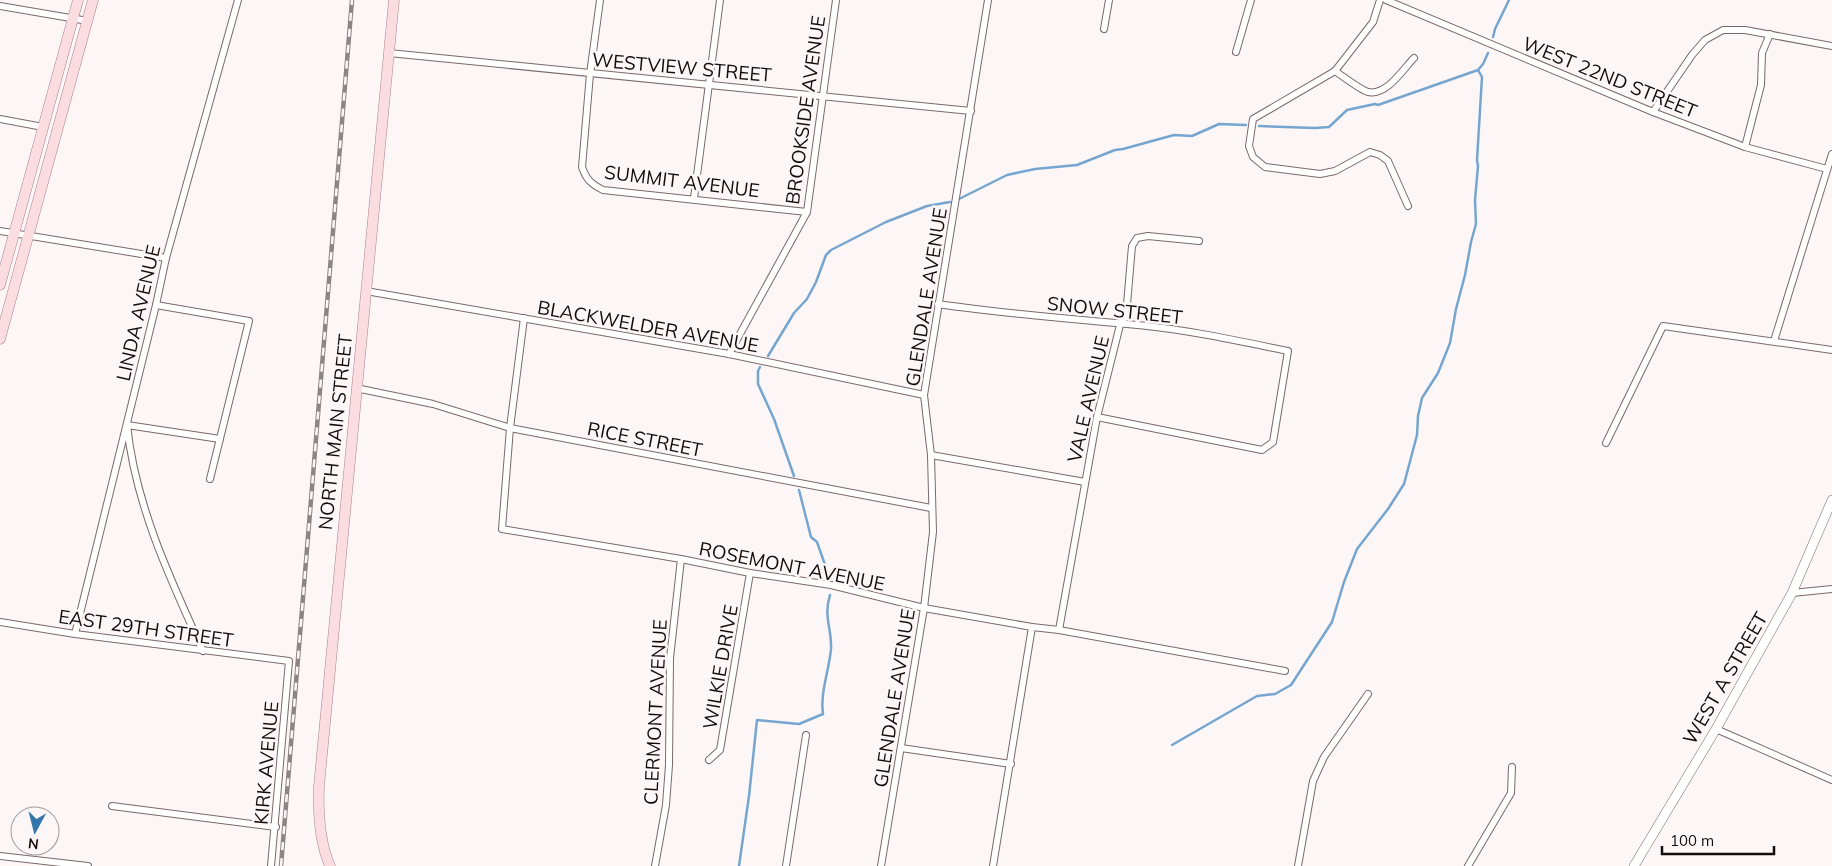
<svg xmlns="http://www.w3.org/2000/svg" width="1832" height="866" font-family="Mulish,sans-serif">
<rect width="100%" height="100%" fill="#fdf6f7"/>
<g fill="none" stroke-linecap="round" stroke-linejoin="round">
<g stroke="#76a6cf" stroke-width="2.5">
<path d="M1493 37 1495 29 1509 0"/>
<path d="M1259 126 1315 128 1329 127 1347 110 1375 104 1378 105 1478 70 1483 64 1488 53"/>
<path d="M959 199 1007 175 1035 169 1077 165 1115 150 1123 149 1174 135 1192 136 1219 124 1246 125"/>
<path d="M768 356 794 313 807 299 816 282 826 255 831 250 886 222 927 206 950 202"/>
<path d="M760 367 758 371V384L774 419 794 476"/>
<path d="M799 490 811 537 817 542 830 579"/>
<path d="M1172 745 1257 696 1275 694 1291 685 1332 622 1344 582 1357 549 1388 509 1404 484 1417 435 1418 416 1422 398 1438 373 1450 343 1456 309 1465 275 1471 242 1476 224 1475 200 1478 166 1477 160 1482 77 1478 70"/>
<path d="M739 866 749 796 757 720 799 724 823 714C820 692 829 671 831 649 832 628 823 617 830 595"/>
</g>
<g stroke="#79696b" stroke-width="8">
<g id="street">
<path d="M600 0 590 74 582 167C586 179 591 184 603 190L807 212"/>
<path d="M1380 0 1373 22 1335 71 1253 119 1249 146 1253 157 1265 167 1320 174 1335 171 1370 152 1380 155 1388 161 1408 206"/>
<path d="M1386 0 1653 112 1745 147 1827 169"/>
<path d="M0 6 88 21"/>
<path d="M1104 29 1109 0"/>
<path d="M1236 52 1251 0"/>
<path d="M389 53 971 111"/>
<path d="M1335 71C1344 77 1359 89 1368 92 1387 96 1403 69 1414 58"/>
<path d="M1653 112 1692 55 1705 40 1723 30H1745L1832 46"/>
<path d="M0 119 43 127"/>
<path d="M1745 147 1761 85 1762 53 1770 34"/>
<path d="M694 198 720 0"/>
<path d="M0 231 166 258"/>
<path d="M366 291 729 354 924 395"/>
<path d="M938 304C1005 314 1071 319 1138 325 1189 330 1239 341 1288 351L1273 442 1262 450 1097 417"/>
<path d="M156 305 249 321 210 479"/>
<path d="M524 318 510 428 502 529 681 559 750 573 831 585 924 608 1032 627 1059 630 1285 671"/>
<path d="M1774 341 1832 154"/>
<path d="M729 354 807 212 836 0"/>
<path d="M356 388 433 404 510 428 931 508"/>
<path d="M1606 443 1663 326 1832 350"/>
<path d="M931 455 1085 482"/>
<path d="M1792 593 1832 589"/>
<path d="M0 622 75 634 289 661 271 866"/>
<path d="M1059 630 1097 417 1120 325 1126 316 1132 246 1137 238 1148 236 1199 241"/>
<path d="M75 634 156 305 166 258 238 0"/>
<path d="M203 651C170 579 135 504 127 425L220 439"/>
<path d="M1716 729 1832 780"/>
<path d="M901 748 1011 764"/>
<path d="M709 760 720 750 750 573"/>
<path d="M112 806 276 827"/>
<path d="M0 856 88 866"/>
<path d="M655 866 666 805 669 765 670 658 681 559"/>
<path d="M786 866 806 735"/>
<path d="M881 866 924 608 933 532 931 455 924 395 988 0"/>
<path d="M993 866 1032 627"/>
<path d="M1298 866 1313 781 1324 757 1368 694"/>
<path d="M1468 866 1511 793 1512 767"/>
</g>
</g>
<g stroke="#79696b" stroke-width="10">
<path id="secondary" d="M1634 866 1716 729 1792 593 1832 500"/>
</g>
<g stroke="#a88489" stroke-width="11">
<g id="primary">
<path d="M0 285 78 0"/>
<path d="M0 339 93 0"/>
<path d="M330 866C319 841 318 812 319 786L394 0"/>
</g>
</g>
<use href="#street" stroke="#fff" stroke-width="6"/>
<use href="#secondary" stroke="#fff" stroke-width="9"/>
<use href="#primary" stroke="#fbdce0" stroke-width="10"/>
<g stroke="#8b8586" stroke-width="4.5">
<path id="rail" d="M281 866 352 0"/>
</g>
<use href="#rail" stroke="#fdf6f7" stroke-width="2.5" stroke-dasharray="8" stroke-linecap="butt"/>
</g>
<g text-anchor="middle" stroke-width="5" stroke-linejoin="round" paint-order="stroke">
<g font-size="19" fill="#120c0d" stroke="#fdf6f7">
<text transform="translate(682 67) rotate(5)" y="7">WESTVIEW STREET</text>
<text transform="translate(1610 77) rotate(22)" y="7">WEST 22ND STREET</text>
<text transform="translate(805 110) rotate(-82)" y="7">BROOKSIDE AVENUE</text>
<text transform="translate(682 181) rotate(7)" y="7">SUMMIT AVENUE</text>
<text transform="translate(926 297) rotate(-81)" y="7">GLENDALE AVENUE</text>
<text transform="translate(1115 310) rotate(6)" y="7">SNOW STREET</text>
<text transform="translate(138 313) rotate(-77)" y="7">LINDA AVENUE</text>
<text transform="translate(648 326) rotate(10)" y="7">BLACKWELDER AVENUE</text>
<text transform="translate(1088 399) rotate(-77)" y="7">VALE AVENUE</text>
<text transform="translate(335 432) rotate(-84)" y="7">NORTH MAIN STREET</text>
<text transform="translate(645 439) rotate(11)" y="7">RICE STREET</text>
<text transform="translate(792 566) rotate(11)" y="7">ROSEMONT AVENUE</text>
<text transform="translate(146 628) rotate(8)" y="7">EAST 29TH STREET</text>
<text transform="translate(720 667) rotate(-80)" y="7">WILKIE DRIVE</text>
<text transform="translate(1725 678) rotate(-60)" y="7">WEST A STREET</text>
<text transform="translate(894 698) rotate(-81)" y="7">GLENDALE AVENUE</text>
<text transform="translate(655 712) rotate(-87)" y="7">CLERMONT AVENUE</text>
<text transform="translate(266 763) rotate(-85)" y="7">KIRK AVENUE</text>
</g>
</g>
<g transform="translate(35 831) rotate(187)"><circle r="24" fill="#fdf6f7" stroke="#9f9899"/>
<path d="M0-4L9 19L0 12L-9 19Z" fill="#3278ad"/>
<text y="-8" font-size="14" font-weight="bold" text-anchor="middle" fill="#120c0d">N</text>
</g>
<path d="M1662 846v8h112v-8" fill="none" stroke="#120c0d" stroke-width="2.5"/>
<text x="1670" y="846" font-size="15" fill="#120c0d" stroke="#fdf6f7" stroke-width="4" paint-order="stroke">100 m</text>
</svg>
